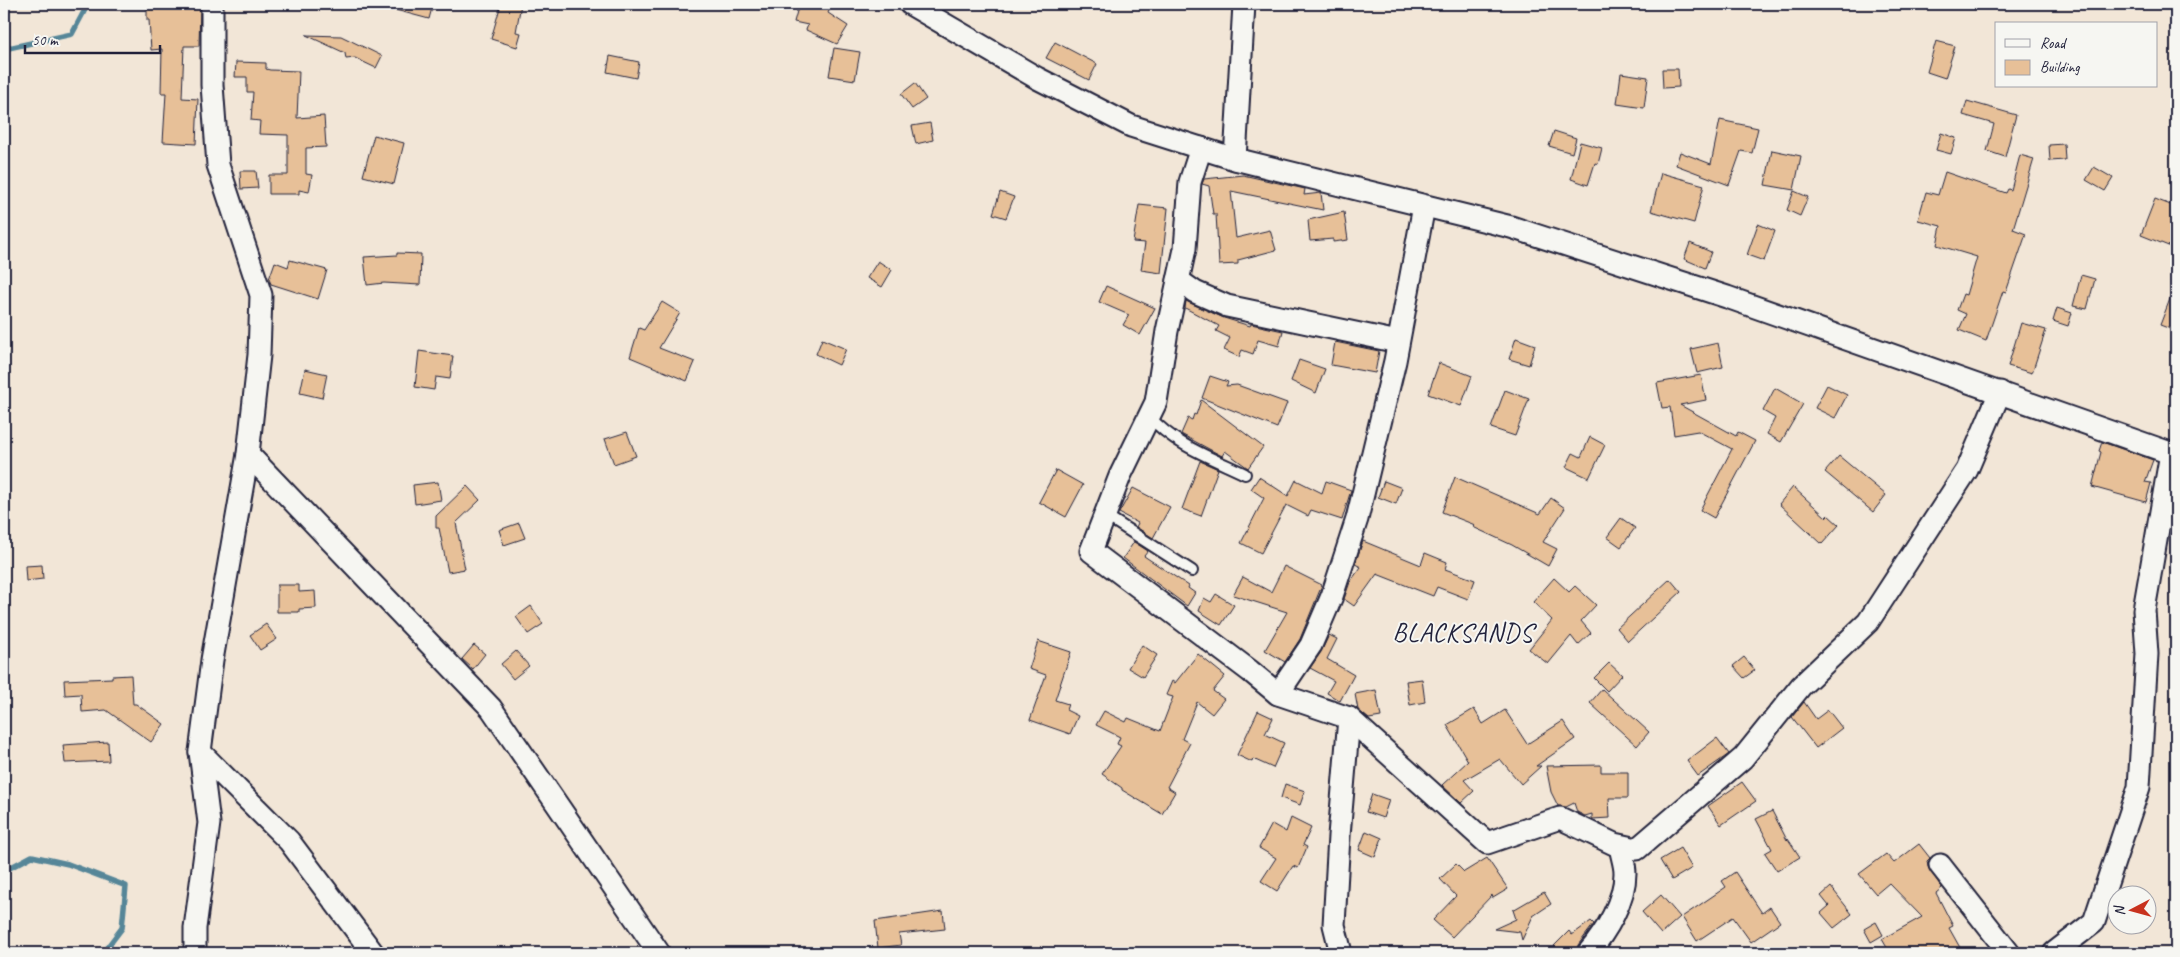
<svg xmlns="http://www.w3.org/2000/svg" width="2180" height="957" font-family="Caveat,sans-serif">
<rect width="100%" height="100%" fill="#f2e6d7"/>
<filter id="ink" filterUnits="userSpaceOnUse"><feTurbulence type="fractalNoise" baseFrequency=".02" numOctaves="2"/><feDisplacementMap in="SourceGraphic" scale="10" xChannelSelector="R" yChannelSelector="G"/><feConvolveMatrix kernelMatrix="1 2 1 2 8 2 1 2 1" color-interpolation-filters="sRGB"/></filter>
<g filter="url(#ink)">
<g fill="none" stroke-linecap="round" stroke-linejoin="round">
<g stroke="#568698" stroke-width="5.5">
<path d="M4 49 72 34 88 4"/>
<path d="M4 345 6 358 4 369"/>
<path d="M4 871 32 856 68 864 126 886 122 928 103 953"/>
</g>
</g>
<g fill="#e7c098" stroke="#22223b">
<path d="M160 4H200L199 46H184L182 98 198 99 196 144 163 142 166 93H161L162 49 151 50 149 20H147V6H160Z"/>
<path d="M389 4H433L429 19 388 8Z"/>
<path d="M501 4H521L516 32 521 33 517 47 491 39Z"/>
<path d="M799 4H832L828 13 848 26 837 44 806 30 808 25 794 22Z"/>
<path d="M306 35 341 36 382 56 376 68 355 58 346 59 345 53Z"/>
<path d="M1936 41 1955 46 1945 78 1927 72Z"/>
<path d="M1055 42 1097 64 1089 80 1046 58Z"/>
<path d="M834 48 860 52 855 80 829 76Z"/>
<path d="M610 56 639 62 636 78 607 72Z"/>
<path d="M236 62 266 63V69L270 70 299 71 297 118 324 116 326 147 306 148V174L312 175 309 192 299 190V194H269V175H288V135L259 134 260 121 251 120 253 92H247V77H235Z"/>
<path d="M1662 69H1678L1679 87 1663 88Z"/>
<path d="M1621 73 1648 77 1644 108 1617 104Z"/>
<path d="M915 83 926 99 912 109 901 94Z"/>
<path d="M1967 101 2016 115 2005 157 1987 151 1994 124 1963 115Z"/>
<path d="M1720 120 1758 128 1752 153 1741 151 1729 185 1676 165 1680 152 1711 164Z"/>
<path d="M930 123 933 140 916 144 912 126Z"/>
<path d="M1554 131 1576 138 1572 153 1549 146Z"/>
<path d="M1941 133 1956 138 1951 154 1936 150Z"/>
<path d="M374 135 404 143 394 184 363 176Z"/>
<path d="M1580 142 1602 148 1598 164 1595 163 1588 185 1571 179Z"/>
<path d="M2064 144 2065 160 2050 161 2049 145Z"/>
<path d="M1772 150 1801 156 1794 190 1765 185Z"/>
<path d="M2020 155 2034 159 2013 229 2026 234 2006 292 2003 291 1986 341 1959 330 1966 314 1957 310 1963 294 1966 295 1977 257 1937 245 1941 226 1918 220 1926 192 1938 195 1945 172 2006 193 2008 189 2011 190Z"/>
<path d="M2094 167 2113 178 2105 191 2086 180Z"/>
<path d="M240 171H256L258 188 241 189Z"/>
<path d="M1661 173 1704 185 1694 223 1651 211Z"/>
<path d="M1243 175 1305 189 1304 195 1321 193 1323 210 1231 191 1236 238 1270 230 1276 250 1238 260V264L1219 265 1216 214H1213L1209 186 1202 184 1204 179Z"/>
<path d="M1794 191 1808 197 1800 216 1787 210Z"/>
<path d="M1000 192 1014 197 1006 218 993 214Z"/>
<path d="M2155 199 2176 207V249L2141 235Z"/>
<path d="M1139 205 1168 208 1161 273 1141 270 1145 243 1133 242Z"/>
<path d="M1344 212 1348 240 1333 242V239L1310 241 1308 220Z"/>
<path d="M1758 224 1775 231 1764 261 1747 255Z"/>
<path d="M1690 243 1711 252 1705 268 1684 259Z"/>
<path d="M397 253 421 254 420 285 384 283 367 285 364 257 397 255Z"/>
<path d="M290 260 327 270 318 299 271 284 269 279 275 262 288 267Z"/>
<path d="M878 261 892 270 882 287 867 278Z"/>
<path d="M2081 275 2095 279 2087 309 2073 306Z"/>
<path d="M1106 286 1155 308 1140 335 1123 325 1129 315 1099 302Z"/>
<path d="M2175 286H2176V331L2160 325Z"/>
<path d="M1186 301 1224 318 1250 326 1251 324 1283 331 1279 346 1258 340 1253 354 1242 350 1239 357 1224 350 1230 338 1216 331 1219 326 1185 308Z"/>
<path d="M662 302 680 313 659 348 695 362 687 381 630 357 639 328 644 330Z"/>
<path d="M2057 308 2072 313 2068 326 2053 321Z"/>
<path d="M2021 323 2046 330 2032 373 2008 366Z"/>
<path d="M1516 338 1535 345 1529 365 1509 359Z"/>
<path d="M822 339 846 349 839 365 816 354Z"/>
<path d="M1335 342 1379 351 1375 373 1331 365Z"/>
<path d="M1718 343 1723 367 1697 373 1691 349Z"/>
<path d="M419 351 453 356 450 379 436 377 434 390 415 387Z"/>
<path d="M1299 360 1325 369 1316 393 1291 381Z"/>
<path d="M1439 363 1472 376 1461 406 1428 394Z"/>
<path d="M305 369 327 374 322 398 300 393Z"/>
<path d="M1701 375 1706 400 1680 405 1736 436 1738 432 1755 441 1714 518 1700 510 1732 449 1698 431 1674 435 1670 407 1662 408 1657 383Z"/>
<path d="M1210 376 1228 382 1226 386 1237 385 1287 403 1277 428 1202 398Z"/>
<path d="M1827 385 1847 395 1835 418 1815 408Z"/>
<path d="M1775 388 1803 404 1781 442 1767 434 1775 418 1763 411Z"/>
<path d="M1505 390 1529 399 1515 436 1491 428Z"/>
<path d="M1201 400 1263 447 1248 468 1225 451 1222 456 1181 434 1188 418 1192 420 1194 414 1196 415Z"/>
<path d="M627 432 636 456 614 464 605 439Z"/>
<path d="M1590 437 1605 445 1589 478 1566 467 1573 453 1581 457Z"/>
<path d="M2102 442 2153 460 2145 482 2151 483 2146 502 2092 487 2101 452 2099 451Z"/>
<path d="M1839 456 1886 495 1873 512 1825 472Z"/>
<path d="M1200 461 1218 469 1201 516 1182 509Z"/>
<path d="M1056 470 1083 485 1066 517 1039 502Z"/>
<path d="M1259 477 1288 496 1296 480 1322 493 1326 481 1351 490 1342 520 1311 510 1308 516 1286 505 1261 553 1241 543 1264 498 1251 489Z"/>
<path d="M1455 477 1540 514 1551 498 1565 508 1543 542 1557 549 1548 566 1512 545 1473 527 1475 525 1442 512Z"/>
<path d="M1384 481 1402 488 1396 504 1378 497Z"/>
<path d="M438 482 441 500 415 504 413 485Z"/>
<path d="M467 486 480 500 456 523 465 569 448 572 439 528H436V516Z"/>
<path d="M1793 487 1826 517 1828 515 1839 525 1822 544 1779 504Z"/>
<path d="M1133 488 1170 507 1153 538 1136 527 1138 523 1119 513Z"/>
<path d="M1621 518 1635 528 1621 547 1607 537Z"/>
<path d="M519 523 525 538 504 545 499 530Z"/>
<path d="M1363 541 1421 565 1425 553 1447 562 1445 569 1475 580 1468 599 1437 587 1433 596 1377 574 1354 606 1344 599 1350 582 1361 567 1355 564Z"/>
<path d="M1134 542 1148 551 1144 556 1189 586 1188 588 1195 593 1187 606 1123 558Z"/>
<path d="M42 565 43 579 26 581 25 566Z"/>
<path d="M1284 566 1322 585 1300 639 1285 662 1265 650 1287 612 1233 595 1243 577 1271 592Z"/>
<path d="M1554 578 1569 592 1575 586 1596 605 1581 621 1591 633 1578 645 1571 636 1548 664 1529 649 1552 620 1533 602Z"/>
<path d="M1670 579 1681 592 1628 641 1617 628Z"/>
<path d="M277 585H299V592L315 591 316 608 299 609V612H277Z"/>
<path d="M1216 594 1234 605 1221 625 1199 611 1204 598 1211 602Z"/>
<path d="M531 606 543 624 528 634 516 617Z"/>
<path d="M266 624 277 639 260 650 250 635Z"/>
<path d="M1329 635 1337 639 1327 659 1354 675 1340 701 1327 693 1334 681 1310 668 1321 652Z"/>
<path d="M1038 641 1071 652 1055 700 1068 704 1066 710 1078 716 1070 734 1030 720 1046 675 1029 669Z"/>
<path d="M474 645 485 654 473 669 462 659Z"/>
<path d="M1142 645 1157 655 1143 677 1128 668Z"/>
<path d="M516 651 529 666 513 679 501 664Z"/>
<path d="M1198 654 1225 676 1213 691 1224 699 1212 714 1197 702 1182 739 1190 743 1167 787 1175 792 1162 814 1122 790V788L1102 774 1121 746 1117 744 1120 737 1096 725 1104 711 1126 722 1128 718 1160 731 1173 697 1166 695 1172 681 1175 683Z"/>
<path d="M1744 657 1755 670 1744 678 1733 666Z"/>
<path d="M1609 663 1622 675 1607 691 1594 678Z"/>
<path d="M131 675 133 704H136L164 724 151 742 106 710 82 712 81 694 65 695 64 680 112 678V676Z"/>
<path d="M1422 679 1425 702 1410 705 1406 681Z"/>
<path d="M1602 689 1649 732 1637 746 1590 703Z"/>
<path d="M1376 690 1381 717 1369 719 1358 710 1355 694Z"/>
<path d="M1804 702 1816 719 1828 710 1842 728 1816 748 1792 717Z"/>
<path d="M1474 709 1483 724 1505 710 1527 744 1563 721 1575 739 1536 766H1541L1521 784 1500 759 1464 780 1474 791 1461 803 1442 785 1468 761 1447 725Z"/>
<path d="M1258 711 1273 718 1265 734 1284 743 1273 768 1253 759 1252 762 1237 755Z"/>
<path d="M1717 738 1729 754 1698 776 1687 761Z"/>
<path d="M108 742 109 761 65 763 63 745Z"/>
<path d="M1601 765V772H1628V798H1609L1610 818 1592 819V814L1585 816 1577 812 1574 803 1566 807 1558 806 1551 792 1546 766Z"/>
<path d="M1742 782 1756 801 1721 825 1708 806Z"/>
<path d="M1285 784 1305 791 1300 805 1281 798Z"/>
<path d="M1372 794 1389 800 1383 818 1366 812Z"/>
<path d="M1772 811 1787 840 1788 839 1800 857 1777 871 1765 853 1772 849 1756 819Z"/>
<path d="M1291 818 1311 828 1303 845 1307 847 1298 868 1293 866 1277 891 1261 881 1276 858 1259 848 1272 824 1286 832Z"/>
<path d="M1366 831 1382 838 1375 857 1359 850Z"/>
<path d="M1919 844 1930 858 1927 861 1928 867 1942 888 1936 893 1953 926 1949 928 1963 953H1890L1882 939 1922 917 1889 883 1876 894 1859 874 1886 854 1894 863Z"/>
<path d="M1680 848 1692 868 1672 880 1660 860Z"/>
<path d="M1487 858 1508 889 1493 898 1492 895 1452 937 1433 920 1456 896 1440 879 1456 864 1464 872Z"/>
<path d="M1735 872 1762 913 1770 907 1780 922 1751 942 1733 917 1697 941 1682 917 1726 887 1722 881Z"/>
<path d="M1831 887 1852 914 1834 928 1821 913 1829 906 1821 896Z"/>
<path d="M1544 892 1551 904 1533 916 1522 940 1520 932 1494 929 1516 919 1513 910Z"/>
<path d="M1661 895 1680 917 1661 934 1642 912Z"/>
<path d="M943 911 945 929 899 934 901 945 878 948 875 921Z"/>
<path d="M1591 921 1594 924 1578 945 1576 953H1562L1554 946 1569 931 1572 935Z"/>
<path d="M1876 922 1883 935 1871 942 1864 929Z"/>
</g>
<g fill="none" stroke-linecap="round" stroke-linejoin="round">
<g stroke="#22223b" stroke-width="14">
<g id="service">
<path d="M1149 416C1174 445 1212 458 1245 474"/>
<path d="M1105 515 1192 571"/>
</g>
</g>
<g stroke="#22223b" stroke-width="25">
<g id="minor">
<path d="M212 4V85L218 165 261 295 259 355 248 454 212 660 200 752 289 841 373 953"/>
<path d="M910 4 1037 78 1131 126 1235 159 1511 227 1727 297 2176 455"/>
<path d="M1201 148 1190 182 1185 249 1167 331 1156 402 1120 476 1091 551 1250 671 1278 694 1349 718 1487 843 1560 818 1614 844 1637 849 1743 758 1801 686 1868 622 1967 470 2000 392"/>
<path d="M1235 159 1244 4"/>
<path d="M1178 280 1195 292 1227 306 1398 342"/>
<path d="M248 454 491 708 659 953"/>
<path d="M1278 694 1311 645 1332 596 1357 519 1395 361 1424 206"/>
<path d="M1940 865 2009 953"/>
<path d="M195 953V928L209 823 200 752"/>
<path d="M1341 953 1334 925 1339 836 1349 718"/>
<path d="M1588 953C1606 932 1625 901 1625 873 1625 864 1621 854 1620 846"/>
<path d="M2054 953 2094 922 2139 787 2147 654 2144 610 2171 453"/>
</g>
</g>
<use href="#service" stroke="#f6f6f2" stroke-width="10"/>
<use href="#minor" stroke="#f6f6f2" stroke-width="21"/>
</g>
</g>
<g text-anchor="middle" stroke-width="4" stroke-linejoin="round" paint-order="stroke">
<g font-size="26" letter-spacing="1" fill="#22223b" stroke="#f6f6f2">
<text x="1463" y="641">BLACKSANDS</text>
</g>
</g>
<rect width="2180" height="957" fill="none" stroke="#f6f6f2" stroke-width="20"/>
<rect x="10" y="10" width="2160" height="937" fill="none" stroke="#22223b" stroke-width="2" filter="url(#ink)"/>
<rect x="1995" y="22" width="162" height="65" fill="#f6f6f2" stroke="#a1a1a9"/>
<rect x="2005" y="39" width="25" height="8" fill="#f6f6f2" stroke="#a1a1a9"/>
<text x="2040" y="48" font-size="15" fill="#22223b">Road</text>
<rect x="2005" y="60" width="25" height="15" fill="#e7c098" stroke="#a1a1a9"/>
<text x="2040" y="72" font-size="15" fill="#22223b">Building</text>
<g transform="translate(2132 910) rotate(264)"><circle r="24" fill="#f6f6f2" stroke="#a1a1a9"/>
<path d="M0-4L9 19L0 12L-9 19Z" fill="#c8321e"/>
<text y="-8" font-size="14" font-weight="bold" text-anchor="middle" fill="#22223b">N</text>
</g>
<path d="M25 45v8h135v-8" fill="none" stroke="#22223b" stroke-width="2.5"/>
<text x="32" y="45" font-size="15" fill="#22223b" stroke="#f6f6f2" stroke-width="4" paint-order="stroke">50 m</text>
</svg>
